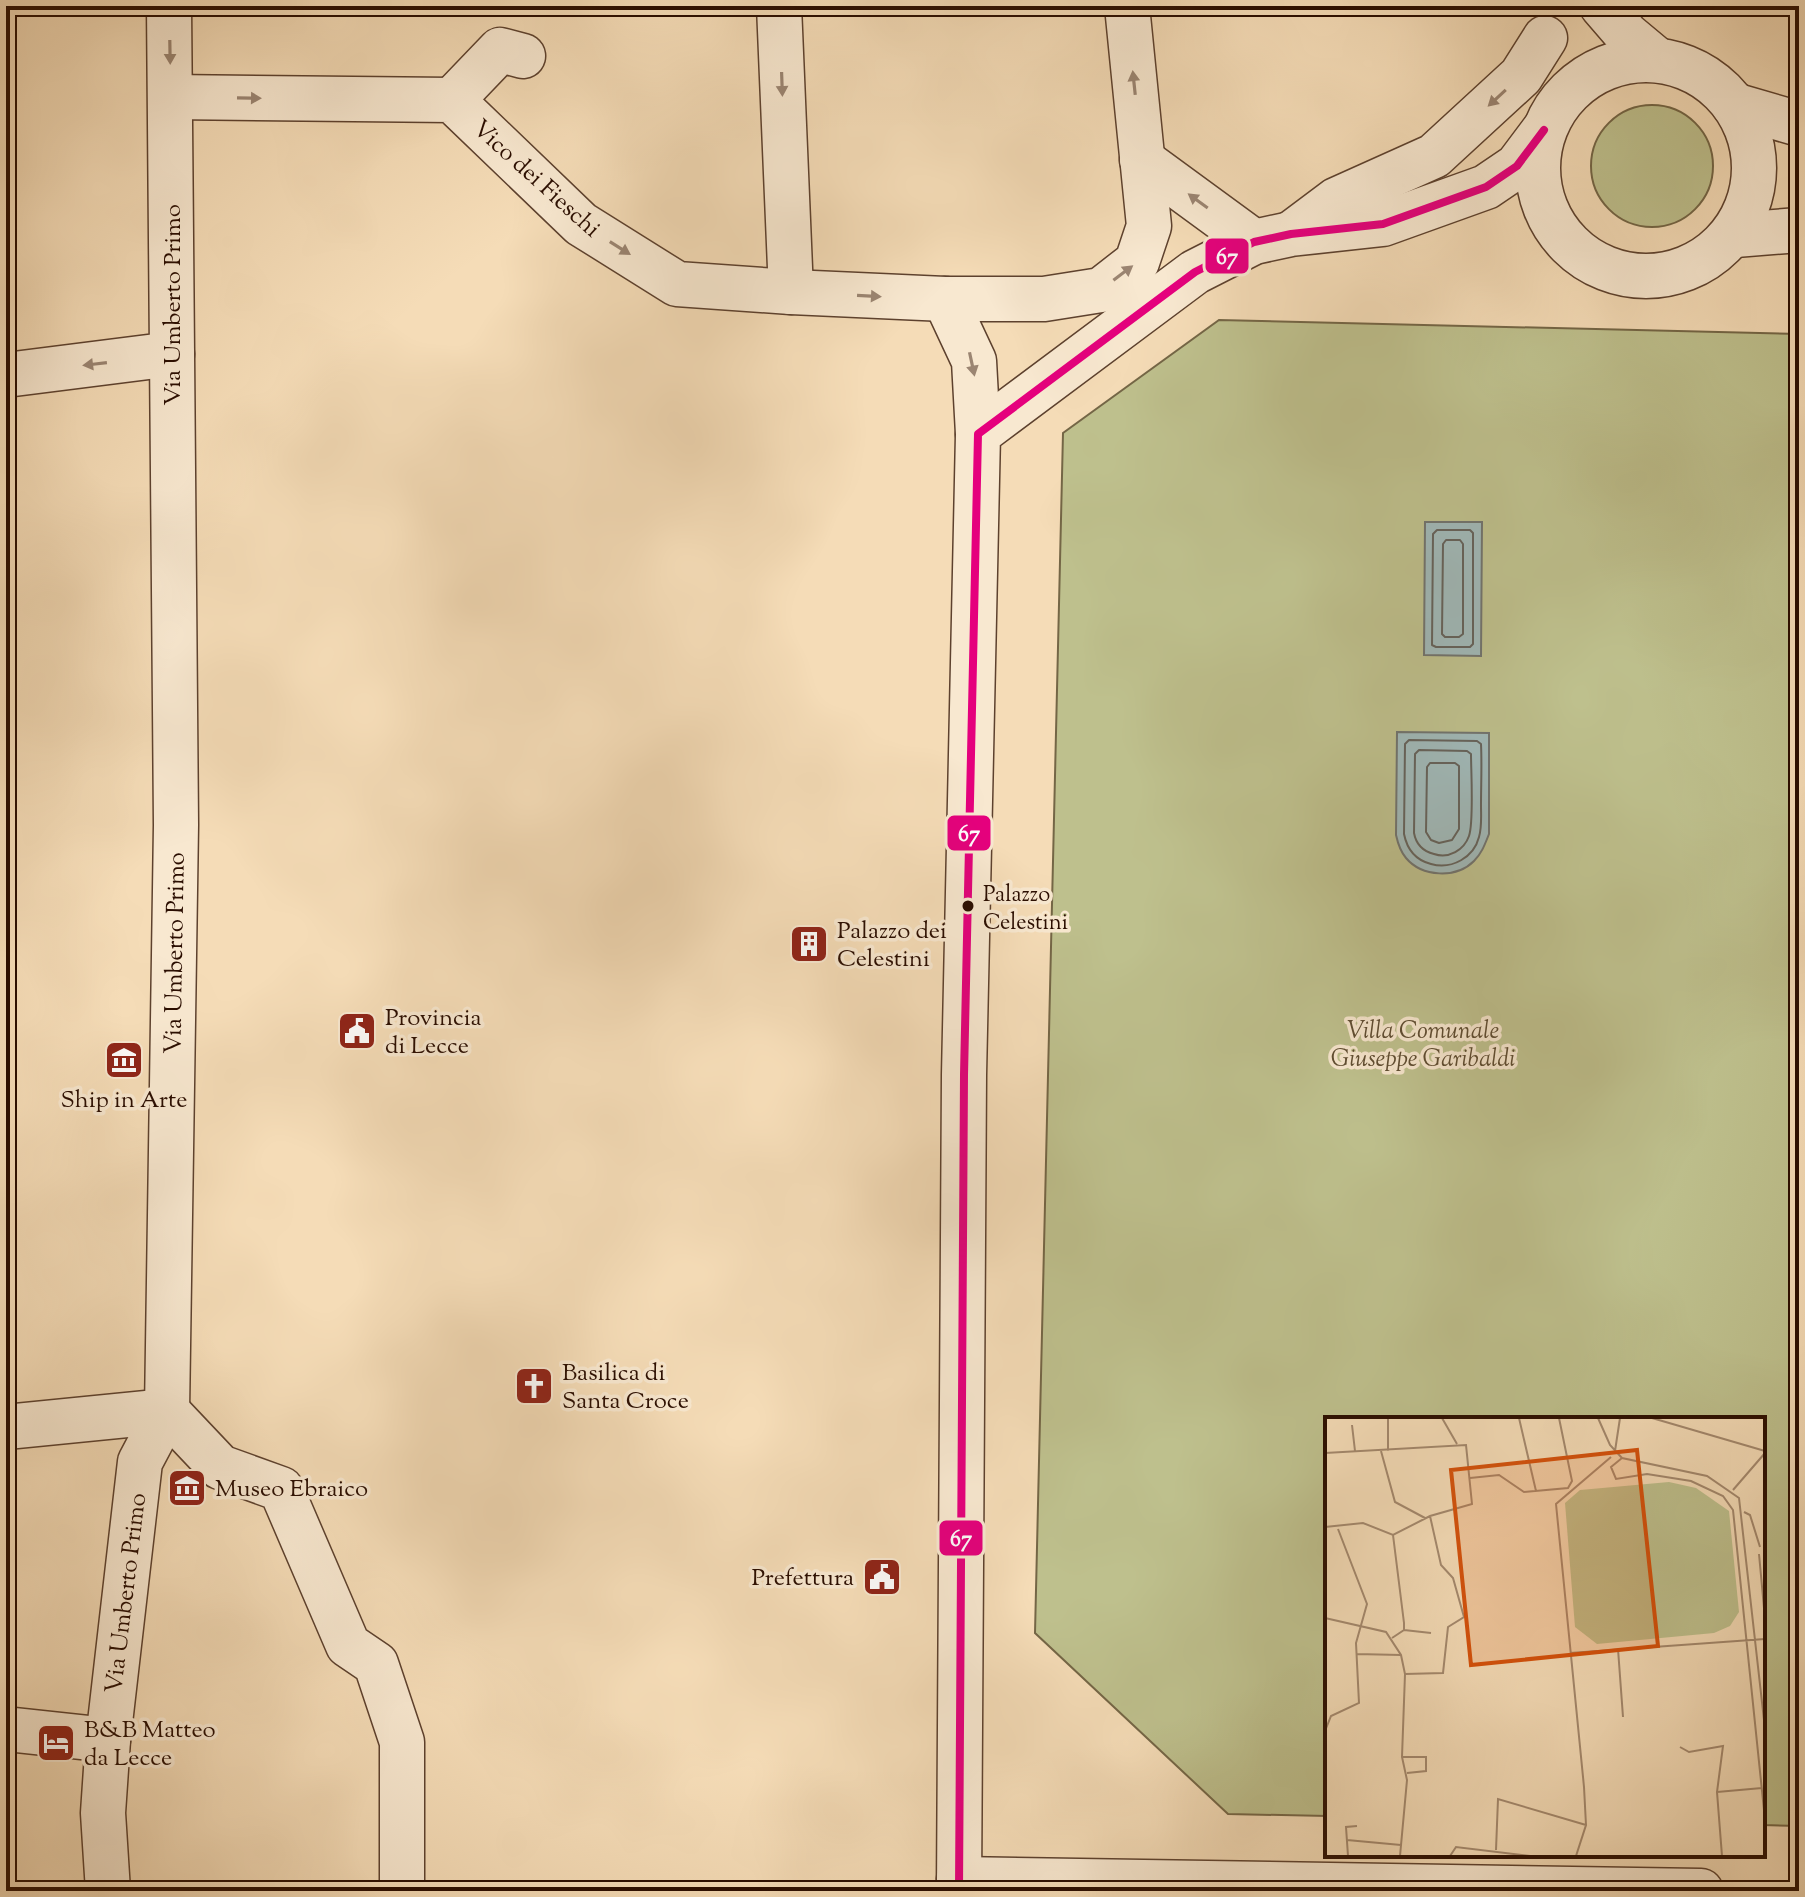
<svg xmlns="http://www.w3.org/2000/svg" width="1805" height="1897" font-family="'Sorts Mill Goudy',serif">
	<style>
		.green { fill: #bec08d; stroke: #746646; stroke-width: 2 }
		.water { fill: #a0b9b9; stroke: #71746f; stroke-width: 2 }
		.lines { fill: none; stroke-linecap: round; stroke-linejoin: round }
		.shore { stroke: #65635c; stroke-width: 2 }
		.pedestrian-casing { stroke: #5d412e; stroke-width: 47 }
		.minor-casing { stroke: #5d412e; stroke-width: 47 }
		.tertiary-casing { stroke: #5d412e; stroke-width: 47 }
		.pedestrian { stroke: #f8e8d0; stroke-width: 44 }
		.minor { stroke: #f8e8d0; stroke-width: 44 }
		.tertiary { stroke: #f8e8d0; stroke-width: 44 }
		.bus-1-casing { stroke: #f8e8d0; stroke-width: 14 }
		.bus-1 { stroke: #e5007d; stroke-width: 8 }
		.oneway { fill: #9b8572 }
		.bus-dot { fill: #2a0d00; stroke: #f8e8d0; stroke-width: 3 }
		.labels { text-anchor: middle; stroke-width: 7; stroke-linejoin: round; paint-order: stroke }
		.bus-label { font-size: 22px; fill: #2a0d00; stroke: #f8e8d0; text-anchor: start }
		.street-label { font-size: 24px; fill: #2a0d00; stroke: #f8e8d0 }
		.poi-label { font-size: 24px; fill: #2a0d00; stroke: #f8e8d0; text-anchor: start }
		.park-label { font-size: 24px; font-style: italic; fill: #5e4c31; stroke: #f8e8d0 }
		.inset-road { fill: none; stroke: #a4896e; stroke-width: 2 }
		.view { fill: #d5510b; fill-opacity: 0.15; stroke: #d5510b; stroke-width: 4 }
		.inset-edge { fill: none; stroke: #2a0d00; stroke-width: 4 }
		.line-badge { stroke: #f8e8d0; stroke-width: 3 }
		.badge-label { font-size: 22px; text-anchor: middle; font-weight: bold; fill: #fff }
	</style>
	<rect width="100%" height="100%" fill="#f5dcb7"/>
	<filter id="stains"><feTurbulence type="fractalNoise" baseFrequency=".0025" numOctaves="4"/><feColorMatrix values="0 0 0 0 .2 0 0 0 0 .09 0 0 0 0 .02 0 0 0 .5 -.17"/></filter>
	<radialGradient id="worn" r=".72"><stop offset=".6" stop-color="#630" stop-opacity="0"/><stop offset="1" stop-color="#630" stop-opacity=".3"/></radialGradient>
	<!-- green -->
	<g class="green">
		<circle cx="1652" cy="166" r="61"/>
		<polygon points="1219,320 1799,334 1799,1826 1763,1825 1763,1419 1327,1419 1327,1816 1228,1814 1035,1633 1063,433"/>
	</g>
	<!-- water -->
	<g class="water">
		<polygon points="1425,522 1482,522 1481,656 1424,655"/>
		<path d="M1397,732L1489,733V834C1485,844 1482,853 1474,861C1456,879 1422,877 1406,858C1400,851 1398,844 1396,835Z"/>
	</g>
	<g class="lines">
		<!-- shore -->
		<g class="shore">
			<polygon points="1437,530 1470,530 1473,533 1473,644 1470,647 1436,647 1432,645 1433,534"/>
			<polygon points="1446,540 1460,540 1463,544 1463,634 1459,637 1445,637 1442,634 1443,544"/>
			<path d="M1409,740L1477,741L1481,744C1482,764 1481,785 1481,806C1481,816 1482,827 1479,837C1474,857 1452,870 1431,864C1415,860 1407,849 1404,834L1405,744Z"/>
			<path d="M1419,750L1467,751L1471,754C1471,771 1474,822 1469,836C1464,850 1449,859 1434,854C1422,851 1416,844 1414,833L1415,754Z"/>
			<polygon points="1430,763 1455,763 1459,766 1459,829 1452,840 1439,843 1431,840 1426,832 1427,767"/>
		</g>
		<defs>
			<g id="pedestrian">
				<polyline points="167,1411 220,1467 281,1489 348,1645 376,1664 402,1742 402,1891"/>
				<polyline points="6,1427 167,1411"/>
				<polyline points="6,1729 108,1740"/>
				<polyline points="108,1891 103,1813 108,1740 140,1462 167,1411 176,825 172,354"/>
			</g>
			<g id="minor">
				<polyline points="779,6 791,292"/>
				<polyline points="171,97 452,100 581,224 677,284 791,292 945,299 1044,299 1101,290 1137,262 1149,226 1127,6"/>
				<polyline points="452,100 500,50 523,56"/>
				<polyline points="1142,160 1254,242"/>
				<polyline points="945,299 974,361 978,434"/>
				<polyline points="6,375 172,354 169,6"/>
				<polyline points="959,1879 1701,1891"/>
			</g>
			<g id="tertiary">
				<polyline points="1602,6 1627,35 1657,60"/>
				<circle cx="1646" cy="168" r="108"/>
				<polyline points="1734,105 1799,124"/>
				<polyline points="1292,233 1336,200 1434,156 1521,76 1545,38"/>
				<polyline points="1735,235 1799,230"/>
				<polyline points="959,1891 964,1075 978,434 1195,272 1254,242 1291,234 1383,224 1486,187 1517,166 1544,130"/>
			</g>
		</defs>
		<!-- pedestrian casing -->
		<use href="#pedestrian" class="pedestrian-casing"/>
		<!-- minor casing -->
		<use href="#minor" class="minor-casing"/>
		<!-- tertiary casing -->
		<use href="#tertiary" class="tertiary-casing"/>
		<!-- pedestrian -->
		<use href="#pedestrian" class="pedestrian"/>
		<!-- minor -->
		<use href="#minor" class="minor"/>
		<!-- tertiary -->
		<use href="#tertiary" class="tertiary"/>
		<defs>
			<polyline id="bus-1" points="959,1891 964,1075 978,434 1195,272 1254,242 1291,234 1383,224 1486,187 1517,166 1544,130"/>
		</defs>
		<!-- bus-1 casing -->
		<use href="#bus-1" class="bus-1-casing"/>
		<!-- bus-1 -->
		<use href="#bus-1" class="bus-1"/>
	</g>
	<!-- one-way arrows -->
	<defs><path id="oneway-solid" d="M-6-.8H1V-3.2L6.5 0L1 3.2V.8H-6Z" transform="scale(2)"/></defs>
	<g class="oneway">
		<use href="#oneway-solid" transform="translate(170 52) rotate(89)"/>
		<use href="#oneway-solid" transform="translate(1134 83) rotate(-96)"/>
		<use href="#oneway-solid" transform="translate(782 84) rotate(88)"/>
		<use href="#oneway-solid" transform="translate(249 98) rotate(1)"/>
		<use href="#oneway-solid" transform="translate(1497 98) rotate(137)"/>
		<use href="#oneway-solid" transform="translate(1198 201) rotate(-144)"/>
		<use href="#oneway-solid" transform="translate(620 248) rotate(32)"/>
		<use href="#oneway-solid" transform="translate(1123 273) rotate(-37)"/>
		<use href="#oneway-solid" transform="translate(869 296) rotate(3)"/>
		<use href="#oneway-solid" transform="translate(95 364) rotate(173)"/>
		<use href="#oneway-solid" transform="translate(972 364) rotate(78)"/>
	</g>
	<!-- icons -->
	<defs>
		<symbol id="building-square" viewBox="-11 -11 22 22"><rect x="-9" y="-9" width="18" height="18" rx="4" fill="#8f2418" stroke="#f8e8d0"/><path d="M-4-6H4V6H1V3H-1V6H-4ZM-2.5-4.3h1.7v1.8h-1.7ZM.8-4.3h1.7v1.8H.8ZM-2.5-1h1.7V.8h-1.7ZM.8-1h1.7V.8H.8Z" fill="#fff"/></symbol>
		<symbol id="civic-square" viewBox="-11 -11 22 22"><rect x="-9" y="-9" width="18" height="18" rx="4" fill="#8f2418" stroke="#f8e8d0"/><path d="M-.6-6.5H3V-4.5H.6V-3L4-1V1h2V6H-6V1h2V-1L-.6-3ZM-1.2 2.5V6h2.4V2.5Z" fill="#fff"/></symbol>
		<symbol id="museum-square" viewBox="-11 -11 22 22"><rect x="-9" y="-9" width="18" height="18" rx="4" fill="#8f2418" stroke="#f8e8d0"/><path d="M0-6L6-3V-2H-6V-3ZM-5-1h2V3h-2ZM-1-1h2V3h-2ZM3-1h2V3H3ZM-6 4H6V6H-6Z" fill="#fff"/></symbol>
		<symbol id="church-square" viewBox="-11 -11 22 22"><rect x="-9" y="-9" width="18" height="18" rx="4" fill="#8f2418" stroke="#f8e8d0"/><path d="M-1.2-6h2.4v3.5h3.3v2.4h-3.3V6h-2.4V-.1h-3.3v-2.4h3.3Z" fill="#fff"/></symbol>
		<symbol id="hotel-square" viewBox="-11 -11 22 22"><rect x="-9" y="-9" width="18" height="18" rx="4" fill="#8f2418" stroke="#f8e8d0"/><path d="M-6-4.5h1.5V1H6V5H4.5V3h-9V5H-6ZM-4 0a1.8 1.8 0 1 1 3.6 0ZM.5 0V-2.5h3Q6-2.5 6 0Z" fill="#fff"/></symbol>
	</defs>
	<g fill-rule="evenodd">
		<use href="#building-square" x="787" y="922" width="44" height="44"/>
		<use href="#civic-square" x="335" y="1009" width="44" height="44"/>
		<use href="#museum-square" x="102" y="1038" width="44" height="44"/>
		<use href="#church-square" x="512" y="1364" width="44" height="44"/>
		<use href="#museum-square" x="165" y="1466" width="44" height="44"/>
		<use href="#civic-square" x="860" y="1555" width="44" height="44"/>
		<use href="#hotel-square" x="34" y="1721" width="44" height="44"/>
	</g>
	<!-- markers -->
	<circle class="bus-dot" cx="968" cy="906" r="7"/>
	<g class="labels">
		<!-- bus labels -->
		<g class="bus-label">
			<text x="983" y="901">Palazzo<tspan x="983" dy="28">Celestini</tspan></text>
		</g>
		<!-- street labels -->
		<g class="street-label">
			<text transform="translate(537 178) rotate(42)" y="8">Vico dei Fieschi</text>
			<text transform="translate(172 305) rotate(-90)" y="8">Via Umberto Primo</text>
			<text transform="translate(174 953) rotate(-89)" y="8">Via Umberto Primo</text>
			<text transform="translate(125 1593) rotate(-83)" y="8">Via Umberto Primo</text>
		</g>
		<!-- poi labels -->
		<g class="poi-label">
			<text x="837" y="938">Palazzo dei<tspan x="837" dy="28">Celestini</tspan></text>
			<text x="385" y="1025">Provincia<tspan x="385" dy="28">di Lecce</tspan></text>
			<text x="124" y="1107" text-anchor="middle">Ship in Arte</text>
			<text x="562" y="1380">Basilica di<tspan x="562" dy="28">Santa Croce</tspan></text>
			<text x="215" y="1496">Museo Ebraico</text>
			<text x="854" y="1585" text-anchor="end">Prefettura</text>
			<text x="84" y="1737">B&amp;B Matteo<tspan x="84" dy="28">da Lecce</tspan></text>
		</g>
		<!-- park labels -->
		<g class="park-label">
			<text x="1423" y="1038">Villa Comunale<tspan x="1423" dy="28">Giuseppe Garibaldi</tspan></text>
		</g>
	</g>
	<!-- overview -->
	<g transform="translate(1325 1417)">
		<rect width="440" height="440" fill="#f5dcb7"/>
		<path d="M344,65L371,71L404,94L414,195L405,209L389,216L272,227L250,210L240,86L255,73Z" fill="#bec08d"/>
		<path class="inset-road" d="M63,1V34M117,1L132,27M194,1L211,74M273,1L285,28L297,41L382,59L414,81L440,312M327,1L440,34M27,8L30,34M56,34L70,85L100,101M290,34L295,1M0,36L141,28L147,87L105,99L68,118L38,106L0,110M297,41L286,50L291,62L322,57L366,64L398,79L408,93L440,403M145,61L174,58L199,75L243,71L247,64L234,1M408,73L440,36M419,95L425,98L435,130M434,137L440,202M0,201L61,215L76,238L80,257L77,340L82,363L75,439M79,213L106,216M67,221L79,213V206L68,118M293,232L298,300M245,236L440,222M31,237L76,238M80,257L118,256L123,210L139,200L128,161L116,148L105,99M0,314L6,299L34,286L31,226L42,187L13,112M355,330L364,335L398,329L392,375L397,439M77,340H101V354L82,356M392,375L437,371M22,423L76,428M171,433L173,382L261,408M23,439L21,410L32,409M125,439L131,430L205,439M251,439L261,408L259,370L231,87L286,40"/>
		<path class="view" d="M312,33L333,229L146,248L126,53Z"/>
		<rect width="440" height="440" class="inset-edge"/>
	</g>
	<g class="line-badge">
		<rect x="1204" y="237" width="46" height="38" rx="8" fill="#e5007d"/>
		<rect x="946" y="814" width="46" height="38" rx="8" fill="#e5007d"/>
		<rect x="938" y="1519" width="46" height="38" rx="8" fill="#e5007d"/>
	</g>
	<g class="badge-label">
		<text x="1227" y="264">67</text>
		<text x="969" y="841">67</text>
		<text x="961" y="1546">67</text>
	</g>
	<!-- margin -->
	<rect width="1805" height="1897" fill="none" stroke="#f5dcb7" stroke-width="32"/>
	<rect x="8" y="8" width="1789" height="1881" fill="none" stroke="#2a0d00" stroke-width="4"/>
	<rect x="16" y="16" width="1773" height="1865" fill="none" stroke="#2a0d00" stroke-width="2"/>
	<rect width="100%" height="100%" filter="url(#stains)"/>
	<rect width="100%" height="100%" fill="url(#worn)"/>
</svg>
